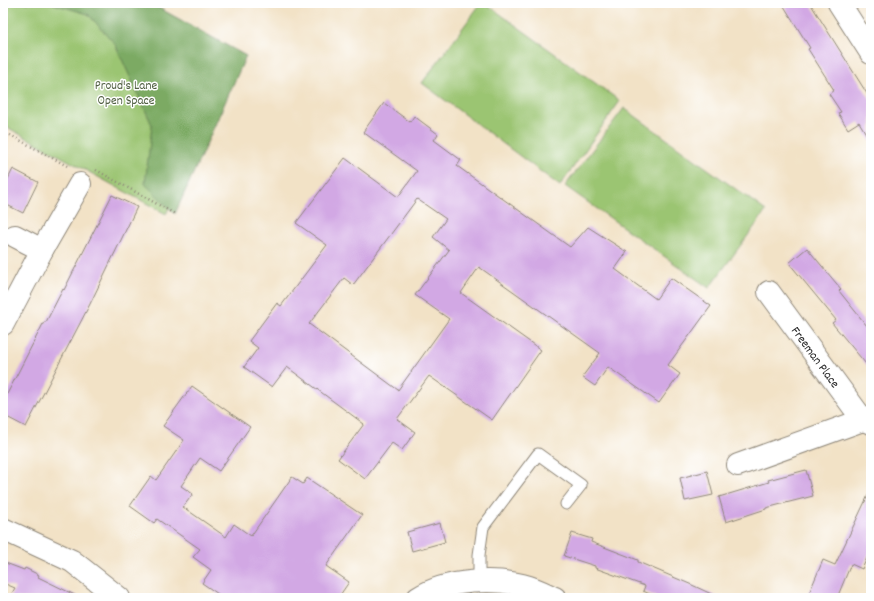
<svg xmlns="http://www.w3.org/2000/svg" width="874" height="601" font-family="Dekko,sans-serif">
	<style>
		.green { fill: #9bc572; stroke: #63784e }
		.forest { fill: #7caa64; stroke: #546a48 }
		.building { fill: #d2a8e4; fill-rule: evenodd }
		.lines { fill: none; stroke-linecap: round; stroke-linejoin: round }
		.lane-casing { stroke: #8e8678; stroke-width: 13 }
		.street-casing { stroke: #8e8678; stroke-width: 24 }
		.path { stroke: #8e8678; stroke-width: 2.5; stroke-dasharray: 1 3; stroke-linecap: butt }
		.lane { stroke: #fff; stroke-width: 11 }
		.street { stroke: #fff; stroke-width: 22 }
		.labels { text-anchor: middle; stroke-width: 3; stroke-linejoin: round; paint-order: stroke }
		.park-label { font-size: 13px; fill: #526144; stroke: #fff }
		.street-label { font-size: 13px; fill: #2b2b2b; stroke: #fff }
	</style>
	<rect width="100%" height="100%" fill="#fff"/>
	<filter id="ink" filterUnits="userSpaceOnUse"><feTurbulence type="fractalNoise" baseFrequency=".025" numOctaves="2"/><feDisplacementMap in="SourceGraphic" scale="8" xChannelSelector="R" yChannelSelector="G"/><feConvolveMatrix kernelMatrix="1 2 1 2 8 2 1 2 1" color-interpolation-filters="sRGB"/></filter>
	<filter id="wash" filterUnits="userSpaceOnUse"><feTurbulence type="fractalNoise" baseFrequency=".012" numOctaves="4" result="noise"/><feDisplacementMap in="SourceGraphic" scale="16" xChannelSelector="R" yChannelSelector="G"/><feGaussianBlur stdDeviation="0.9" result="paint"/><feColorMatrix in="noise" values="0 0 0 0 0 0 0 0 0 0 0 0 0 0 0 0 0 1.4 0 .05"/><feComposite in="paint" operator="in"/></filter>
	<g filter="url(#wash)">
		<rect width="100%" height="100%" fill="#f2e2c6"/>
		<!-- green -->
		<g class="green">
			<polygon points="3,3 150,3 246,56 166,214 3,125"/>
			<polygon points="481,3 485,3 620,101 560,186 422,83"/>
			<polygon points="624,108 766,211 709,288 565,186"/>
		</g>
		<!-- forest -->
		<polygon class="forest" points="50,3 150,3 246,56 175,214 145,184 152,125 115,44 88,14"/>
		<g id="blocks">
			<!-- building -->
			<g class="building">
				<polygon points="782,3 810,3 871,100 871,142 859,122 848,129 838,113 841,112 829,94 834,90 808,49 810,48"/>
				<path d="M384,103L410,122L414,116L438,134L434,140L461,160L457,166L570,247L588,227L627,252L615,269L656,299L671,278L711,306L668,365L680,374L659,403L608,367L595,386L582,377L600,353L479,267L461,293L541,350L492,420L429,376L397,419L415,432L402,450L392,443L365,479L338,459L364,424L287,367L272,387L244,367L258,348L249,341L277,303L281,306L327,245L296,223L345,158L398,197L417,171L363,132ZM417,199L446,219L433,237L449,250L415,295L449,319L398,390L309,324L344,278L353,285Z"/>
				<polygon points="13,169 38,182 23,213 3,203 3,189"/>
				<polygon points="112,195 137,207 90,304 26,427 3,415 3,402 44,322 46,322 63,289 64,290"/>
				<polygon points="807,248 841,289 839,291 871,331 871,370 832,323 836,320 789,263"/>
				<polygon points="192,386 250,427 219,471 200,458 181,486 193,494 183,507 226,537 234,524 251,536 292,477 303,484 307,478 362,515 326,566 349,582 338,598 224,598 202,583 211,570 193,557 200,549 157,519 154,523 130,506 151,476 156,480 184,440 163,426"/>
				<polygon points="806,470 813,496 766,508 766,509 726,522 719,497 769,482 768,480"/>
				<polygon points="707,471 713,495 685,501 680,478"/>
				<polygon points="871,489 871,549 862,569 851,564 837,598 807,598 823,560 835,565"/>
				<polygon points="440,523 445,542 412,551 407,532"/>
				<polygon points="572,533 592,539 591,542 638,560 638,562 692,585 720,598 659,598 643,591 645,586 595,568 595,566 564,556"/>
				<polygon points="3,562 24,570 25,568 39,575 38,577 81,598 9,598 15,588 3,583"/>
			</g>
		</g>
	</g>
	<g filter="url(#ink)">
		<use href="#blocks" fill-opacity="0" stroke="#8e8678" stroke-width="1"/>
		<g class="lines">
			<defs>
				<polyline id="lane" points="479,582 479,555 483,527 538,454 581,485 566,504"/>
				<g id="street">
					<polyline points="839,3 871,53"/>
					<polyline points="15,236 42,250"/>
					<path id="s1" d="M769,292L863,420"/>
					<polyline points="3,324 42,250 80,184"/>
					<polyline points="738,465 863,420 871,423"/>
					<polyline points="3,529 72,561 119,598"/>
					<path d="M418,598C446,579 498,577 529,587C538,590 546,594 555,598"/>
				</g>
			</defs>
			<!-- lane casing -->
			<use href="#lane" class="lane-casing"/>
			<!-- street casing -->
			<use href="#street" class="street-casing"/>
			<!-- path -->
			<g class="path">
				<polyline points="3,131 69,167"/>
				<polyline points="96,170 175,214"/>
			</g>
			<!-- lane -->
			<use href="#lane" class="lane"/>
			<!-- street -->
			<use href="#street" class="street"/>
		</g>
	</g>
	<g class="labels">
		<!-- park labels -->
		<g class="park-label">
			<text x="126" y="89">Proud's Lane<tspan x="126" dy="15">Open Space</tspan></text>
		</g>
		<!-- street labels -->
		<g class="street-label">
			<text dy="5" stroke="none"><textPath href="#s1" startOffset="80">Freeman Place</textPath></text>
		</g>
	</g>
	<!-- margin -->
	<rect width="874" height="601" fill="none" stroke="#fff" stroke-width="16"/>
</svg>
